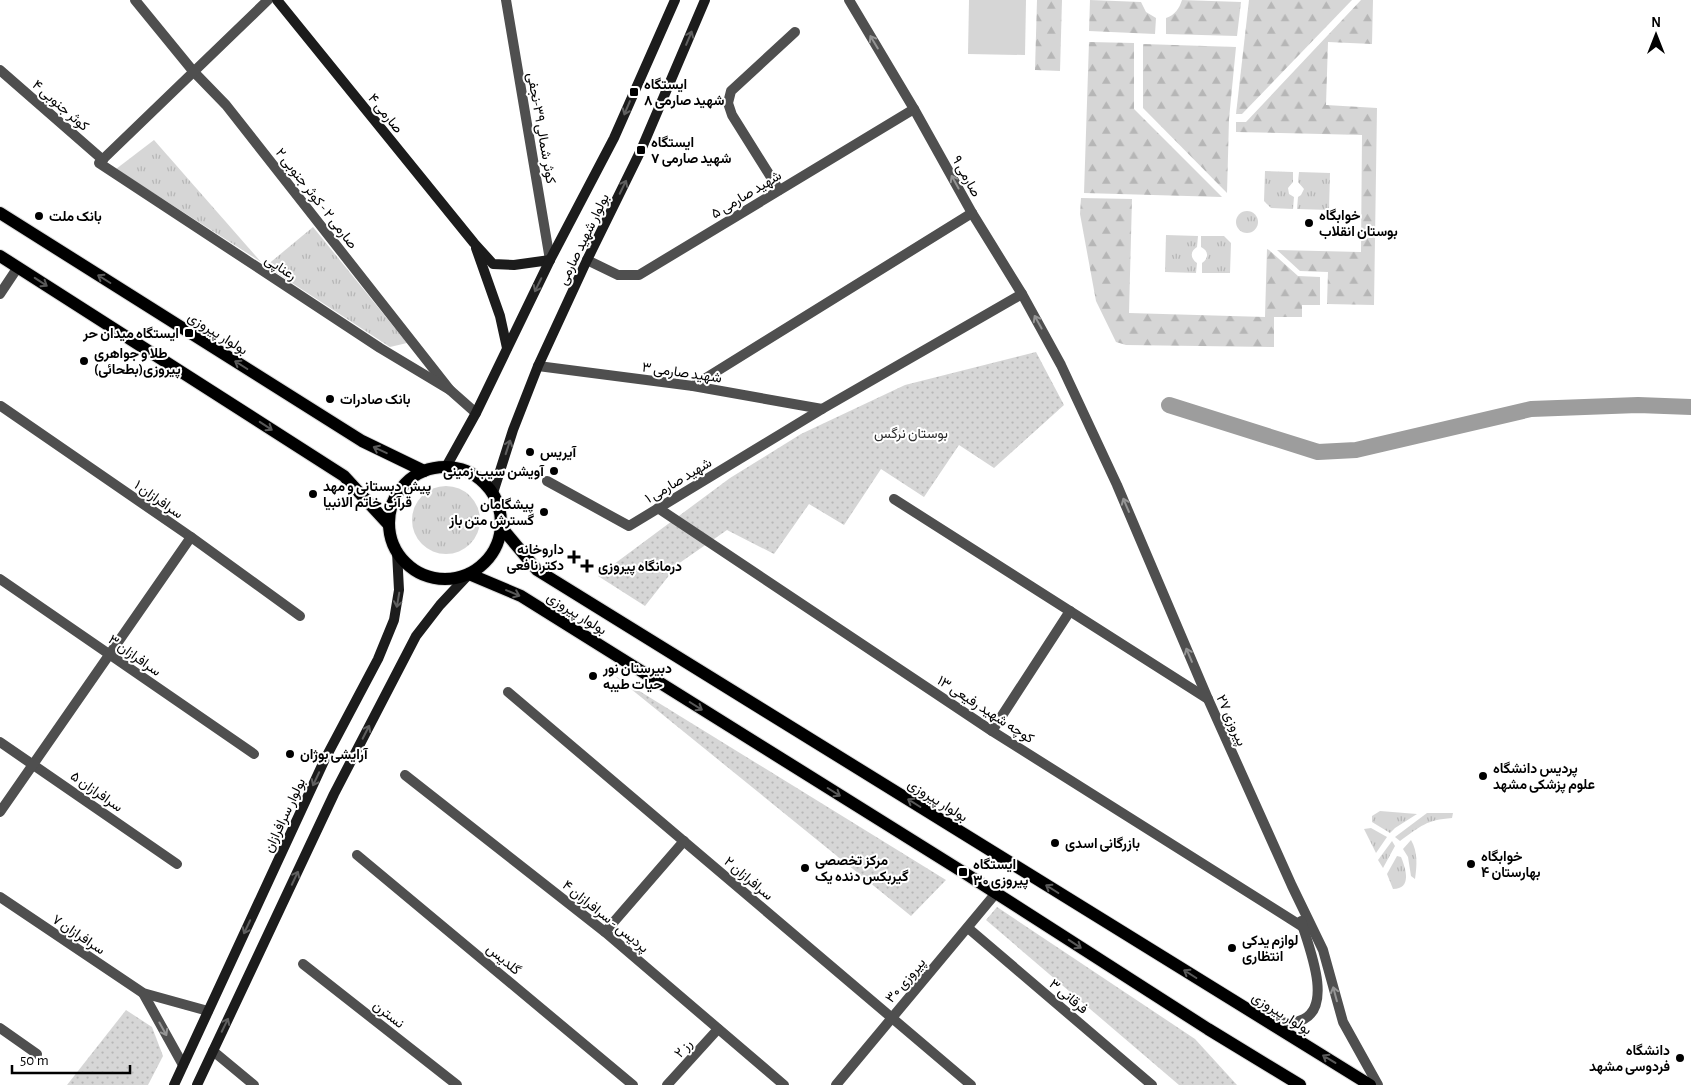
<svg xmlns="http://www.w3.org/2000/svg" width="1691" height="1085" font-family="'Alegreya Sans',Vazirmatn,sans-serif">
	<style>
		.grass { fill: url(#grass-tufts) }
		.forest { fill: url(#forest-firs) }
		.park { fill: url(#park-dots) }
		.garden { fill: #d6d6d6 }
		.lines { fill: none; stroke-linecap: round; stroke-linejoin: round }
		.canal { stroke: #9d9d9d; stroke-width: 16 }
		.primary-casing { stroke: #dbdbdb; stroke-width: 14 }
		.street { stroke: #4f4f4f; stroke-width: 10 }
		.secondary { stroke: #1c1c1c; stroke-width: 10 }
		.primary { stroke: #000; stroke-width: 12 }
		.oneway { stroke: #606060 }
		.oneway2 { stroke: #959595 }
		.oneway3 { stroke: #595959 }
		.poi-dot { fill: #000; stroke: #fff; stroke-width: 2 }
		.labels { text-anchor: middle; stroke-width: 4; stroke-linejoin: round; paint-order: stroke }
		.poi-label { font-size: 14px; font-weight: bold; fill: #000; stroke: #fff; text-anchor: start }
		.street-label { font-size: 14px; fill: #000; stroke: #fff }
		.park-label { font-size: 14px; fill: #2d2d2d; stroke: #fff }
	</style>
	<defs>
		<pattern id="grass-tufts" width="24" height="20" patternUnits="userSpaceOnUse" patternTransform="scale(1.25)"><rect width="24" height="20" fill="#d6d6d6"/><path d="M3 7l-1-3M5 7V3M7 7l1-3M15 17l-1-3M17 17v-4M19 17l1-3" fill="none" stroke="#b6b6b6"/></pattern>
		<pattern id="forest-firs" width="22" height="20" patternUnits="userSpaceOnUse" patternTransform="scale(1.25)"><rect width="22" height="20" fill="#d6d6d6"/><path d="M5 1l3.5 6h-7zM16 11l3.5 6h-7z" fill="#b6b6b6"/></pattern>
		<pattern id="park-dots" width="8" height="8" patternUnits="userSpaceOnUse" patternTransform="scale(1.25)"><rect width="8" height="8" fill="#d6d6d6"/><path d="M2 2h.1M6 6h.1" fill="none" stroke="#b6b6b6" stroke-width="1.8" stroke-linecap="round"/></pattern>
	</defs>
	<rect width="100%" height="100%" fill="#fff"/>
	<!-- grass -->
	<g class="grass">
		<polygon points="154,140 261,262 116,169"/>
		<polygon points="1265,171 1293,172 1293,182 1288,188 1289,194 1294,197 1293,209 1271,208 1264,201"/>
		<polygon points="1299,172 1330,173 1329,210 1297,209 1298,197 1301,195 1304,189 1298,182"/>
		<circle cx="1247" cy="222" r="11"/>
		<polygon points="313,227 407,343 390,347 266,266"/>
		<path d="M1166,235L1198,236L1197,247C1190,251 1190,258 1197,263L1196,273L1165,272Z"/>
		<path d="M1201,236H1224L1231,243L1230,273H1202V263C1209,258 1209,251 1201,247Z"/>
		<circle cx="446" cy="520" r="34"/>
		<polygon points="1380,811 1417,814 1395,828 1390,833 1372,822 1372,816"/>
		<path d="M1427,813H1453L1452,818C1426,820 1421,826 1400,841L1395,837Z"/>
		<polygon points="1371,828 1387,837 1376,853 1364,829"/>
		<path d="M1411,840C1418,852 1417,866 1415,879L1411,876L1408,857L1403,849Z"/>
		<polygon points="1392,841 1395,846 1383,868 1378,860"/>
		<path d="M1397,856L1401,857C1406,869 1412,889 1393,889L1387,874Z"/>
	</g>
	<!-- forest -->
	<g class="forest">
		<polygon points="1037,0 1062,0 1060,71 1035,70"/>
		<polygon points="1090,0 1141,2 1146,12 1156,18 1155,34 1089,31"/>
		<path d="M1182,0L1241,2L1237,36L1166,34V18C1175,15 1179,9 1182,0Z"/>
		<polygon points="1249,0 1352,0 1242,114 1236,114"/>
		<polygon points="1361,0 1373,0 1372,44 1328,42 1326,105 1377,108 1374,305 1327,304 1328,272 1300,271 1277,250 1361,252 1362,135 1236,132 1236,122 1246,122"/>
		<polygon points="1089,42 1134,43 1134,109 1222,197 1084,193"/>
		<polygon points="1143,44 1236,47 1229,119 1227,193 1143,108"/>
		<polygon points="1081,198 1132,199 1129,313 1265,317 1267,249 1269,250 1298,276 1320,277 1320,305 1302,305 1302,317 1274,317 1274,347 1126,345 1116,342 1096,301 1080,214"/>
	</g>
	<!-- park -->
	<g class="park">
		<polygon points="1036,352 1064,405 994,468 959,445 924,497 881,469 844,525 809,504 774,554 727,530 678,564 645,606 598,576 730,478 801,434 905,385"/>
		<polygon points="615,676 946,880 911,916"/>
		<polygon points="997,907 1195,1039 1237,1085 1179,1085 986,920"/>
		<polygon points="126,1010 152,1027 163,1056 148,1085 67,1085"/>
	</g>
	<!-- garden -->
	<polygon class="garden" points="969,0 1026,0 1025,55 968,54"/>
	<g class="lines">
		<!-- canal -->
		<polyline class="canal" points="1169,405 1318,452 1356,450 1531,409 1638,405 1691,407"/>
		<defs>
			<g id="primary">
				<polyline points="0,213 362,441 424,471"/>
				<polyline points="0,256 344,476 389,525"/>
				<circle cx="445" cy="523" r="56"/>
				<polyline points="501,527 537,570 1370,1085"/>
				<polyline points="469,574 521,596 963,872 1208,1029 1300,1085"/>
			</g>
		</defs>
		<!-- primary casing -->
		<use href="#primary" class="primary-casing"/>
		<!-- street -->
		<g class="street">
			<polyline points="135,0 193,71 226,105 450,390 476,413"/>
			<polyline points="268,0 99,163 380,348 450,390"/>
			<polyline points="506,0 550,260"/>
			<polyline points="849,0 914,109 972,213 1022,294 1061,365 1117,485 1208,699 1292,886 1323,950 1343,1022 1378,1085"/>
			<polyline points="0,70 103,160"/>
			<polyline points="779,190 732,115 728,103 731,91 795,32"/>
			<polyline points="587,260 618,275 639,275 914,109"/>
			<polyline points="0,294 18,267"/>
			<polyline points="538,366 693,386 822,409"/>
			<polyline points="693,386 972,213"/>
			<polyline points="1,406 191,537 300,616"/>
			<polyline points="547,481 629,526 822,409 1022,294"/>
			<polyline points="894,499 1208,699"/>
			<polyline points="658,508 992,731 1303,927"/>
			<polyline points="0,579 254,754"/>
			<polyline points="508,692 971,1085"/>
			<polyline points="992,731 1070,611"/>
			<polyline points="0,742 177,864"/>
			<polyline points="405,775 605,932 784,1085"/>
			<polyline points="0,812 191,537"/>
			<polyline points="357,855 633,1085"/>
			<polyline points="0,897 143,993 208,1011"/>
			<polyline points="968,928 1152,1085"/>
			<polyline points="605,932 684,841"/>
			<polyline points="303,964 457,1085"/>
			<polyline points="143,993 183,1065"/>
			<path d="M1269,1022C1280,1022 1293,1025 1304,1019C1333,1004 1308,945 1301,921"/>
			<polyline points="0,1028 37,1054"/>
			<polyline points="213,1051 254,1085"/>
			<polyline points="667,1085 718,1029"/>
			<polyline points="836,1085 996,893"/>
		</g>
		<!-- secondary -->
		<g class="secondary">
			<polyline points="277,0 474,243 493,264 514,265 550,260"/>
			<polyline points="476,248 500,316 507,348"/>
			<polyline points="446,467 476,413 550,260 614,138 675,0"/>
			<polyline points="493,493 513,430 538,366 587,260 641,150 705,0"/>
			<polyline points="174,1085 325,759 378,659 394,620 399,590 397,552"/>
			<polyline points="197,1085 334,794 416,636 440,605 469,574"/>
		</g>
		<!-- primary -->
		<use href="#primary" class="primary"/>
	</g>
	<!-- one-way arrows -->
	<defs><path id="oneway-shaft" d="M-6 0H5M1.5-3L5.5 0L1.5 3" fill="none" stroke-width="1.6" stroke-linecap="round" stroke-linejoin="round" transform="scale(1.25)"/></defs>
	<g class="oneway">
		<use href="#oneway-shaft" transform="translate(689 38) rotate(-67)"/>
		<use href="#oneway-shaft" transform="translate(627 108) rotate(113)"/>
		<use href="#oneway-shaft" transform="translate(623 187) rotate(-64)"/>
		<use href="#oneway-shaft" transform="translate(538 285) rotate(116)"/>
		<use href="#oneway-shaft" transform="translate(508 447) rotate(-72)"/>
		<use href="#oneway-shaft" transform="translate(398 600) rotate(100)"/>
		<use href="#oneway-shaft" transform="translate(366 732) rotate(-63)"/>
		<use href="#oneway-shaft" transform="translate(316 779) rotate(115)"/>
		<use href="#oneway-shaft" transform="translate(295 878) rotate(-65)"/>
		<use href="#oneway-shaft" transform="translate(247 927) rotate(115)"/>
		<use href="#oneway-shaft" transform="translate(225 1025) rotate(-64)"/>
	</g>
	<g class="oneway2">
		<use href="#oneway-shaft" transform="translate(874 42) rotate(-121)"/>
		<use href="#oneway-shaft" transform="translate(955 182) rotate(-119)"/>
		<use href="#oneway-shaft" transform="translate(1038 322) rotate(-119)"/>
		<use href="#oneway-shaft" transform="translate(1126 505) rotate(-113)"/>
		<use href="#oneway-shaft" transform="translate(1189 655) rotate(-113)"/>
		<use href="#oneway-shaft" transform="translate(1335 994) rotate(-105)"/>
		<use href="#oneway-shaft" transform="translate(163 1029) rotate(61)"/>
	</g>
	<g class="oneway3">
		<use href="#oneway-shaft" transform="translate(104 279) rotate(-148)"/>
		<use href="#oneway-shaft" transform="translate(41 282) rotate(33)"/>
		<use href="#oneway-shaft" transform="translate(241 365) rotate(-148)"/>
		<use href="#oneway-shaft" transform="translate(266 426) rotate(33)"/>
		<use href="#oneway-shaft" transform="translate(380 450) rotate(-155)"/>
		<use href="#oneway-shaft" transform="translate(513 593) rotate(23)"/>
		<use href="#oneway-shaft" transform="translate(696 706) rotate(32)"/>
		<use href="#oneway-shaft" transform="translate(834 792) rotate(32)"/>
		<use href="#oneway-shaft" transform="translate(914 803) rotate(-148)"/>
		<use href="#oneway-shaft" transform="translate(1052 889) rotate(-148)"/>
		<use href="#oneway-shaft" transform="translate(1075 944) rotate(33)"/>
		<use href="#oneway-shaft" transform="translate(1190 974) rotate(-148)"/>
		<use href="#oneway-shaft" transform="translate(1329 1059) rotate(-149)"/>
	</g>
	<!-- markers -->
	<g class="poi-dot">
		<rect x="629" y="87" width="10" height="10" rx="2.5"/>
		<rect x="636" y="145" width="10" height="10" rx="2.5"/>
		<circle cx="39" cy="216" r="5"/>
		<circle cx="1309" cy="223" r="5"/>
		<rect x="184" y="328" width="10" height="10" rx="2.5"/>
		<circle cx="84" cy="361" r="5"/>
		<circle cx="330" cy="399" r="5"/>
		<circle cx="530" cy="452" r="5"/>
		<circle cx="554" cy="471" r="5"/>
		<circle cx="313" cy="494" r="5"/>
		<circle cx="544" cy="512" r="5"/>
		<path d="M571.5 549.5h5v5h5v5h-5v5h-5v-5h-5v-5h5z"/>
		<path d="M584.5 558.5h5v5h5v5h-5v5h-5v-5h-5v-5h5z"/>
		<circle cx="593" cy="676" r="5"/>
		<circle cx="290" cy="754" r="5"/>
		<circle cx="1483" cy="776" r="5"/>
		<circle cx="1055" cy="843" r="5"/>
		<circle cx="1471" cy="864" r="5"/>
		<circle cx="805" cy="868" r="5"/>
		<rect x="958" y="867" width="10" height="10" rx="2.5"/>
		<circle cx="1232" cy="948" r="5"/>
		<circle cx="1680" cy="1058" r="5"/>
	</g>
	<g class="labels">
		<!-- poi labels -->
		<g class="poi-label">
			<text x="644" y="89">ایستگاه<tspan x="644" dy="16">شهید صارمی ۸</tspan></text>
			<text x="651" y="147">ایستگاه<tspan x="651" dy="16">شهید صارمی ۷</tspan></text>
			<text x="1319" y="220">خوابگاه<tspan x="1319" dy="16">بوستان انقلاب</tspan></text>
			<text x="49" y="221">بانک ملت</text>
			<text x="179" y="338" text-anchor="end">ایستگاه میدان حر</text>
			<text x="94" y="358">طلا و جواهری<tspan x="94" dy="16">پیروزی(بطحائی)</tspan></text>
			<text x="340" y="404">بانک صادرات</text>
			<text x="540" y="457">آیریس</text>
			<text x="544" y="476" text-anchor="end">آویشن سیب زمینی</text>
			<text x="323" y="491">پیش دبستانی و مهد<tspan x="323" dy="16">قرآنی خاتم الانبیا</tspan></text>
			<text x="534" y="509" text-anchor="end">پیشگامان<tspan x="534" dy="16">گسترش متن باز</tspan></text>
			<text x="564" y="554" text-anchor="end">داروخانه<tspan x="564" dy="16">دکتر نافعی</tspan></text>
			<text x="598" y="571">درمانگاه پیروزی</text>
			<text x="603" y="673">دبیرستان نور<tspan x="603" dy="16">حیات طیبه</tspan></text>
			<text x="300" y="759">آرایشی بوژان</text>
			<text x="1493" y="773">پردیس دانشگاه<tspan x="1493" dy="16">علوم پزشکی مشهد</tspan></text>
			<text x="1065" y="848">بازرگانی اسدی</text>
			<text x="1481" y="861">خوابگاه<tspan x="1481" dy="16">بهارستان ۴</tspan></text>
			<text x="815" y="865">مرکز تخصصی<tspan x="815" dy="16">گیربکس دنده یک</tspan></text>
			<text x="973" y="869">ایستگاه<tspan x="973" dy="16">پیروزی ۳۰</tspan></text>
			<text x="1242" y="945">لوازم یدکی<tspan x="1242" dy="16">انتظاری</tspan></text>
			<text x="1670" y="1055" text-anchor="end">دانشگاه<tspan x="1670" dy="16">فردوسی مشهد</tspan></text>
		</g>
		<!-- street labels -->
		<g class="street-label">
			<text transform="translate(61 105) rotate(41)" y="5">کوثر جنوبی ۴</text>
			<text transform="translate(386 113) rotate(51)" y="5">صارمی ۴</text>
			<text transform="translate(542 128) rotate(80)" y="5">کوثر شمالی ۳۹-نجفی</text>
			<text transform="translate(967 176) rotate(61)" y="5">صارمی ۹</text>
			<text transform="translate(746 194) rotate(-31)" y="5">شهید صارمی ۵</text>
			<text transform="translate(317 198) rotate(52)" y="5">صارمی ۲ - کوثر جنوبی ۲</text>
			<text transform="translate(583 239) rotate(-64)" y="5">بولوار شهید صارمی</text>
			<text transform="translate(281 267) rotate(33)" y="5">رعناپی</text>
			<text transform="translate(218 333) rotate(32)" y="5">بولوار پیروزی</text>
			<text transform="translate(682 372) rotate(8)" y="5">شهید صارمی ۳</text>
			<text transform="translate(678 480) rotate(-31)" y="5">شهید صارمی ۱</text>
			<text transform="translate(159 499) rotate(35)" y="5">سرافرازان ۱</text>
			<text transform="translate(577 613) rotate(32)" y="5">بولوار پیروزی</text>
			<text transform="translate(135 655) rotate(35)" y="5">سرافرازان ۳</text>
			<text transform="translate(986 709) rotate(33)" y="5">کوچه شهید رفیعی ۱۳</text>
			<text transform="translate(1232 720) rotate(66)" y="5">پیروزی ۲۷</text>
			<text transform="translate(97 791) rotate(35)" y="5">سرافرازان ۵</text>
			<text transform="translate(938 800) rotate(32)" y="5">بولوار پیروزی</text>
			<text transform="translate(284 815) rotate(-65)" y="5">بولوار سرافرازان</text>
			<text transform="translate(749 878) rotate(40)" y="5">سرافرازان ۲</text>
			<text transform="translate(606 916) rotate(39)" y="5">پردیس - سرافرازان ۴</text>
			<text transform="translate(79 934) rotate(34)" y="5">سرافرازان ۷</text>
			<text transform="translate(504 959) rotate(40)" y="5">گلدیس</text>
			<text transform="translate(905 980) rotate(-50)" y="5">پیروزی ۳۰</text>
			<text transform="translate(1069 996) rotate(40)" y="5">فرقانی ۳</text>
			<text transform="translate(1282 1013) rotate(32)" y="5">بولوار پیروزی</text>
			<text transform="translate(389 1014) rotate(38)" y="5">نسترن</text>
			<text transform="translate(683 1048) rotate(-48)" y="5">رز ۲</text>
		</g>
		<!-- park labels -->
		<g class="park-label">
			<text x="911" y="438">بوستان نرگس</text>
		</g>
	</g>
	<!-- north arrow -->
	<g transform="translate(1656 35)" stroke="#ffffff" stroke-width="4" paint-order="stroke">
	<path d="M0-4L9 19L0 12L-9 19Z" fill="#000000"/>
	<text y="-8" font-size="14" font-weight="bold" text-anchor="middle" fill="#000000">N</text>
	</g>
	<!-- scale -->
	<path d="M12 1065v8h118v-8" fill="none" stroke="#000000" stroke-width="2.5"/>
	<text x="20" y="1065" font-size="15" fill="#000000" stroke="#ffffff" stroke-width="4" paint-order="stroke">50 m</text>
</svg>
